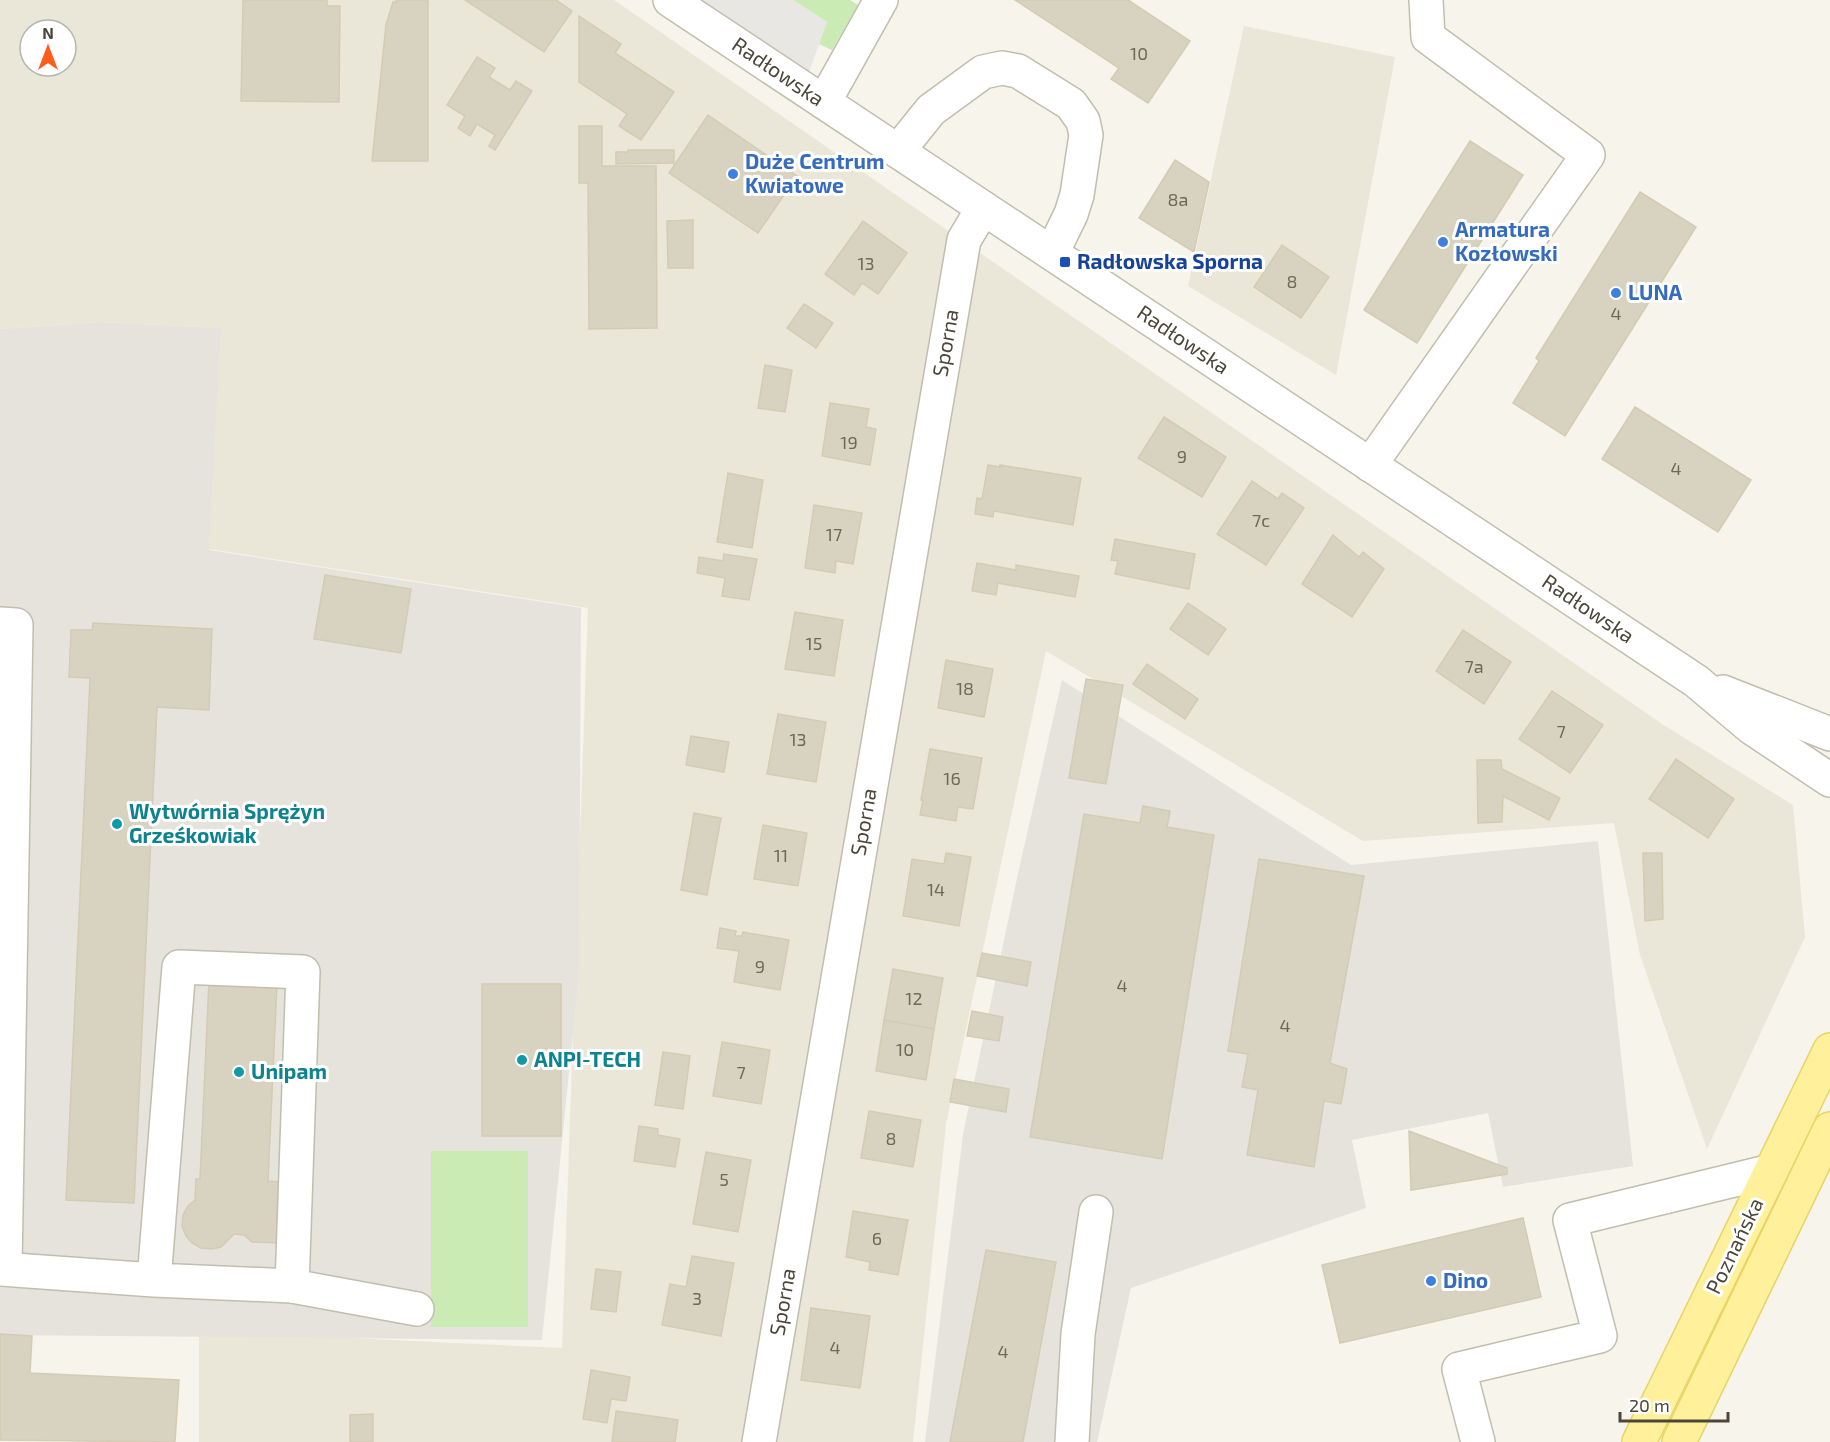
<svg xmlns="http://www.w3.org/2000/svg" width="1830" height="1442" font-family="'Exo 2',sans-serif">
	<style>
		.residential { fill: #eae7d9; fill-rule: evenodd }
		.industrial { fill: #e6e3dc }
		.green { fill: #caebb3 }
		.parking { fill: #e8e7e3 }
		.building { fill: #d8d2c0; stroke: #d4cbb3; stroke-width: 1.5 }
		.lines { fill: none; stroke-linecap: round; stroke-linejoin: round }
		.minor-casing { stroke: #c2bead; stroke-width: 36 }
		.major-casing { stroke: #e9d466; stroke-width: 36 }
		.minor { stroke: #fff; stroke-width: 33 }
		.major { stroke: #fff09c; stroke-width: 33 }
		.shop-dot { fill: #3f7fe0; stroke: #fff; stroke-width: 2 }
		.transit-dot { fill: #1a4fb4; stroke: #fff; stroke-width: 2 }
		.culture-dot { fill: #0f9aa8; stroke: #fff; stroke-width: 2 }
		.labels { text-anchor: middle; stroke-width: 6; stroke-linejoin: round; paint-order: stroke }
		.number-label { font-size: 18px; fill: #6e695a }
		.street-label { font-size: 21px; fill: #4b4638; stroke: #fff }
		.shop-label { font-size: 21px; font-weight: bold; fill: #366cbe; stroke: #fff; text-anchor: start }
		.transit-label { font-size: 21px; font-weight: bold; fill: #164399; stroke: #fff; text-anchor: start }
		.culture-label { font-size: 21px; font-weight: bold; fill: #0d838f; stroke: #fff; text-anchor: start }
	</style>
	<rect width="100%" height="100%" fill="#f6f4eb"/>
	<!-- residential -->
	<g class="residential">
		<path d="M0,0H614L1665,726L1793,805L1805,937L1707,1149L1640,955L1614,823L1363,841L1046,651L946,1124L913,1442H199V1331L562,1348L588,608L209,549L220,328L100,322L0,329ZM30,30H66V66H30Z"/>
		<polygon points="1244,26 1395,57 1336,375 1188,286"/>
	</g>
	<!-- industrial -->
	<g class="industrial">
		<polygon points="100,322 221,328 209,550 581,608 579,973 542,1340 0,1335 0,329"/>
		<polygon points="1062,680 1351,865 1598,841 1633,1166 1503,1187 1488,1113 1352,1140 1366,1208 1131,1288 1097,1442 925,1442 963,1134 1019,869"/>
	</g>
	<!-- green -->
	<g class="green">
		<polygon points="793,0 850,0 858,5 832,50 819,44 827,22"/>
		<rect x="431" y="1151" width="97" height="176"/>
	</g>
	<!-- parking -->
	<polygon class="parking" points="701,0 793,0 827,22 809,72"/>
	<!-- building -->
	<g class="building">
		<polygon points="243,0 327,0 327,6 340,6 339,102 241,101"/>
		<polygon points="396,0 428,0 428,161 372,161 386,25 393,2 396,2"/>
		<polygon points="465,0 556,0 572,11 544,52"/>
		<polygon points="1015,0 1128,0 1190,41 1148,103 1111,79 1119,68"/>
		<polygon points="579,16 621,44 615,53 674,92 641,140 619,126 627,114 579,82"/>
		<polygon points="477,57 495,68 489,77 510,90 516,81 532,91 495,150 489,146 495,135 477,124 470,136 458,128 465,116 447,105"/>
		<polygon points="708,115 797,176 758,233 669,173"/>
		<polygon points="579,126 602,126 602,166 656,166 657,328 589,329 588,183 579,183"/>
		<polygon points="1470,141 1523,175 1417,343 1364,310"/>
		<polygon points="628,150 674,150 674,163 616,164 616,152 628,152"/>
		<polygon points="1175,160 1209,182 1194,252 1139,218"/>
		<polygon points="1640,192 1696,227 1565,436 1513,403 1539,361 1536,358"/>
		<polygon points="693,220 693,268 668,268 667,221"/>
		<polygon points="863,221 907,253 878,294 862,283 854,295 825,274"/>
		<polygon points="1282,245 1329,277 1301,318 1254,287"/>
		<polygon points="804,304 833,323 816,348 787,328"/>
		<polygon points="765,365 792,370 785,412 758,408"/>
		<polygon points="830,403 869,409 866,427 876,429 870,465 822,456"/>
		<polygon points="1635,407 1751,480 1718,532 1602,459"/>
		<polygon points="1164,417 1226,457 1202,497 1138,458"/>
		<polygon points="988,465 1000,467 1000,465 1081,478 1073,525 994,511 993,517 975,514 977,498 982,499"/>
		<polygon points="728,473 763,480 752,548 717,542"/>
		<polygon points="1252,481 1278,499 1282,493 1304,508 1266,565 1217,534"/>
		<polygon points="814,505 862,513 853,564 836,561 835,573 805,568"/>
		<polygon points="1333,535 1359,557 1363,552 1384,569 1352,617 1302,584"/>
		<polygon points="1115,539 1195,554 1189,589 1115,574 1118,561 1111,560"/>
		<polygon points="724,554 757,559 749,600 722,596 725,578 697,573 699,557 723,561"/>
		<polygon points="977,563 1016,570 1016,565 1079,576 1075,597 998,583 996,595 972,591"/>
		<polygon points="325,575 411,589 401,653 314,639"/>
		<polygon points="1188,603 1226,629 1208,655 1170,629"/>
		<polygon points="795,612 843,620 834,676 785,669"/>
		<polygon points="93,623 212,629 209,710 157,707 134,1203 66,1200 90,678 69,677 71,630 92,630"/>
		<polygon points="1463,630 1511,662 1484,704 1436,671"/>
		<polygon points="946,660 993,669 984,717 938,708"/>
		<polygon points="1147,664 1198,699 1185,719 1133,684"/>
		<polygon points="1086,679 1123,685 1106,784 1069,778"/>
		<polygon points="1552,691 1603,725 1570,773 1519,739"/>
		<polygon points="778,714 826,722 816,782 767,774"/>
		<polygon points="691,736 729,742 724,772 686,765"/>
		<polygon points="930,749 982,758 973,809 958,807 956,821 920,815 923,800 921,800"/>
		<polygon points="1676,759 1734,799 1708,838 1649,799"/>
		<polygon points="1477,760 1501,760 1502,769 1560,798 1549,820 1503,796 1502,822 1478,823"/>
		<polygon points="1143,806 1170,811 1167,827 1214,835 1162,1159 1030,1137 1084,814 1140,823"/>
		<polygon points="694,813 721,818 707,895 681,890"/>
		<polygon points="763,825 807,833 798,886 754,879"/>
		<polygon points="946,853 971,857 959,926 903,916 912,859 944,864"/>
		<polygon points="1643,853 1662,853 1663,919 1645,921"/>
		<polygon points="1259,859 1364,876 1330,1063 1347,1069 1341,1104 1324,1101 1314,1167 1247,1155 1258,1090 1242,1087 1248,1054 1228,1051"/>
		<polygon points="720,928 736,931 735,936 742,936 743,932 789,940 780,990 734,982 739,951 717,948"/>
		<polygon points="982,953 1031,962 1027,986 977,976"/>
		<polygon points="893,969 943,978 934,1029 884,1020"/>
		<polygon points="209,981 277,984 268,1181 280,1182 278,1243 252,1242 244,1235 234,1234 221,1247 212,1249 201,1248 192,1243 186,1236 182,1226 183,1215 188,1206 195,1200 196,1179 200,1179"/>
		<rect x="482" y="984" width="79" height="152"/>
		<polygon points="972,1011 1003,1017 999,1041 967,1036"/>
		<polygon points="884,1020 934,1029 926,1080 876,1071"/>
		<polygon points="722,1042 770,1050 761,1104 713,1096"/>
		<polygon points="663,1052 690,1056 683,1109 655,1105"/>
		<polygon points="954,1079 1009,1089 1006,1112 950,1102"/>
		<polygon points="869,1111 921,1120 913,1167 861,1158"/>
		<polygon points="639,1126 658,1129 658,1135 680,1139 675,1167 634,1161"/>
		<polygon points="1409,1131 1507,1168 1507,1174 1411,1190"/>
		<polygon points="706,1152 751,1160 738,1232 693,1224"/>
		<polygon points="853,1211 908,1220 898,1275 869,1270 870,1262 846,1257"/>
		<polygon points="1523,1218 1541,1297 1340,1343 1322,1265"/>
		<polygon points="986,1250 1056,1262 1023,1442 950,1442"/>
		<polygon points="692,1256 734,1263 721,1336 662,1325 670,1284 686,1287"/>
		<polygon points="596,1269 621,1272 616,1312 591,1309"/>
		<polygon points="811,1308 870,1316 860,1388 801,1380"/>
		<polygon points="0,1334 32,1336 30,1373 179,1380 175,1442 0,1440"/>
		<polygon points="591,1370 630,1377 626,1401 611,1399 607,1423 583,1419"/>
		<polygon points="616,1411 678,1420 675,1442 612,1442"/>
		<polygon points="373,1414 373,1442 350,1442 350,1415"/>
	</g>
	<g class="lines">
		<defs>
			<g id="minor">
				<polyline points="670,0 1696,681 1752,728 1830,780"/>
				<polyline points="824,102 881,0"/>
				<polyline points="898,151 931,110 983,72 1002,68 1018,71 1071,104 1083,121 1086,135 1077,195 1071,214 1052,253"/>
				<polyline points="1370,465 1588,155 1428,37 1426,0"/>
				<polyline points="0,624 16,625 5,1268"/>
				<polyline points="1723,692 1830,734"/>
				<polyline points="0,1269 154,1280 292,1286 303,972 179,967 154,1280"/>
				<polyline points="292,1286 417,1309"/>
				<polyline points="759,1442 964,240 983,208"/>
				<polyline points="1072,1442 1078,1334 1096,1212"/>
				<polyline points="1478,1442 1459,1369 1600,1336 1570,1220 1771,1171"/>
			</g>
			<g id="major">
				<polyline points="1639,1442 1830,1050"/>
				<polyline points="1679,1442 1830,1129"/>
			</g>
		</defs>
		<!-- minor casing -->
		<use href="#minor" class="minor-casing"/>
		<!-- major casing -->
		<use href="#major" class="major-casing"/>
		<!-- minor -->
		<use href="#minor" class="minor"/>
		<!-- major -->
		<use href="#major" class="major"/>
	</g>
	<!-- markers -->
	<g class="shop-dot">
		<circle cx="733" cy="174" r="6"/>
		<circle cx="1443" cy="242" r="6"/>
		<circle cx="1616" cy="293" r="6"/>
		<circle cx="1431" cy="1281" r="6"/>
	</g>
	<rect class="transit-dot" x="1059" y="256" width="12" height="12" rx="3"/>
	<g class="culture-dot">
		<circle cx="117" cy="824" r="6"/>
		<circle cx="522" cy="1060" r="6"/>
		<circle cx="239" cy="1072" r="6"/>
	</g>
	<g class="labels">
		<!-- number labels -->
		<g class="number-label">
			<text x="1139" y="60">10</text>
			<text x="1178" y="206">8a</text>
			<text x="866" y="270">13</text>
			<text x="1292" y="288">8</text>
			<text x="1616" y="320">4</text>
			<text x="849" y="449">19</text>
			<text x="1182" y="463">9</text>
			<text x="1676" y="475">4</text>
			<text x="1261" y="527">7c</text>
			<text x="834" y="541">17</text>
			<text x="814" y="650">15</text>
			<text x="1474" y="673">7a</text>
			<text x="965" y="695">18</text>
			<text x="1561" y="738">7</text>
			<text x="798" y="746">13</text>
			<text x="952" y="785">16</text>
			<text x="781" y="862">11</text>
			<text x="936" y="896">14</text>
			<text x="760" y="973">9</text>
			<text x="1122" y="992">4</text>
			<text x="914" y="1005">12</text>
			<text x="1285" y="1032">4</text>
			<text x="905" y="1056">10</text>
			<text x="741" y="1079">7</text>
			<text x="891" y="1145">8</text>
			<text x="724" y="1186">5</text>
			<text x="877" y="1245">6</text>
			<text x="697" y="1305">3</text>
			<text x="835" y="1354">4</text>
			<text x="1003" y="1358">4</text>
		</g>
		<!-- street labels -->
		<g class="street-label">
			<text transform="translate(778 72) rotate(34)" y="7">Radłowska</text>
			<text transform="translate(1183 340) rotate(34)" y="7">Radłowska</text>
			<text transform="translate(946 343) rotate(-80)" y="7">Sporna</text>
			<text transform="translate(1588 609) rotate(34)" y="7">Radłowska</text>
			<text transform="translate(864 822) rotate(-80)" y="7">Sporna</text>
			<text transform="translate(1735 1246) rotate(-64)" y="7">Poznańska</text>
			<text transform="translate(783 1302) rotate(-80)" y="7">Sporna</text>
		</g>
		<!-- shop labels -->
		<g class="shop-label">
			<text x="745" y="169">Duże Centrum<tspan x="745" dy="24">Kwiatowe</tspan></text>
			<text x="1455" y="237">Armatura<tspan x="1455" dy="24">Kozłowski</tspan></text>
			<text x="1628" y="300">LUNA</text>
			<text x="1443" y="1288">Dino</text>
		</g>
		<!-- transit labels -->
		<g class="transit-label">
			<text x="1077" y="269">Radłowska Sporna</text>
		</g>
		<!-- culture labels -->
		<g class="culture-label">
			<text x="129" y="819">Wytwórnia Sprężyn<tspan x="129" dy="24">Grześkowiak</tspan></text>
			<text x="534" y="1067">ANPI-TECH</text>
			<text x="251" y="1079">Unipam</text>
		</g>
	</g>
	<!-- north arrow -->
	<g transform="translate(48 48)"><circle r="28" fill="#ffffff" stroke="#b7b5af" stroke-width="1.5"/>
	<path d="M0-4.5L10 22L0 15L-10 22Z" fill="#ff5b1a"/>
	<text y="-9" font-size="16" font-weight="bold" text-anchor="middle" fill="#4b4638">N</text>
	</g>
	<!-- scale -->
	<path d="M1620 1412v9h108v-9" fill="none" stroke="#4b4638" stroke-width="3"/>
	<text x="1629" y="1412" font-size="18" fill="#4b4638" stroke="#ffffff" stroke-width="4.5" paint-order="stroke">20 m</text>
</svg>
